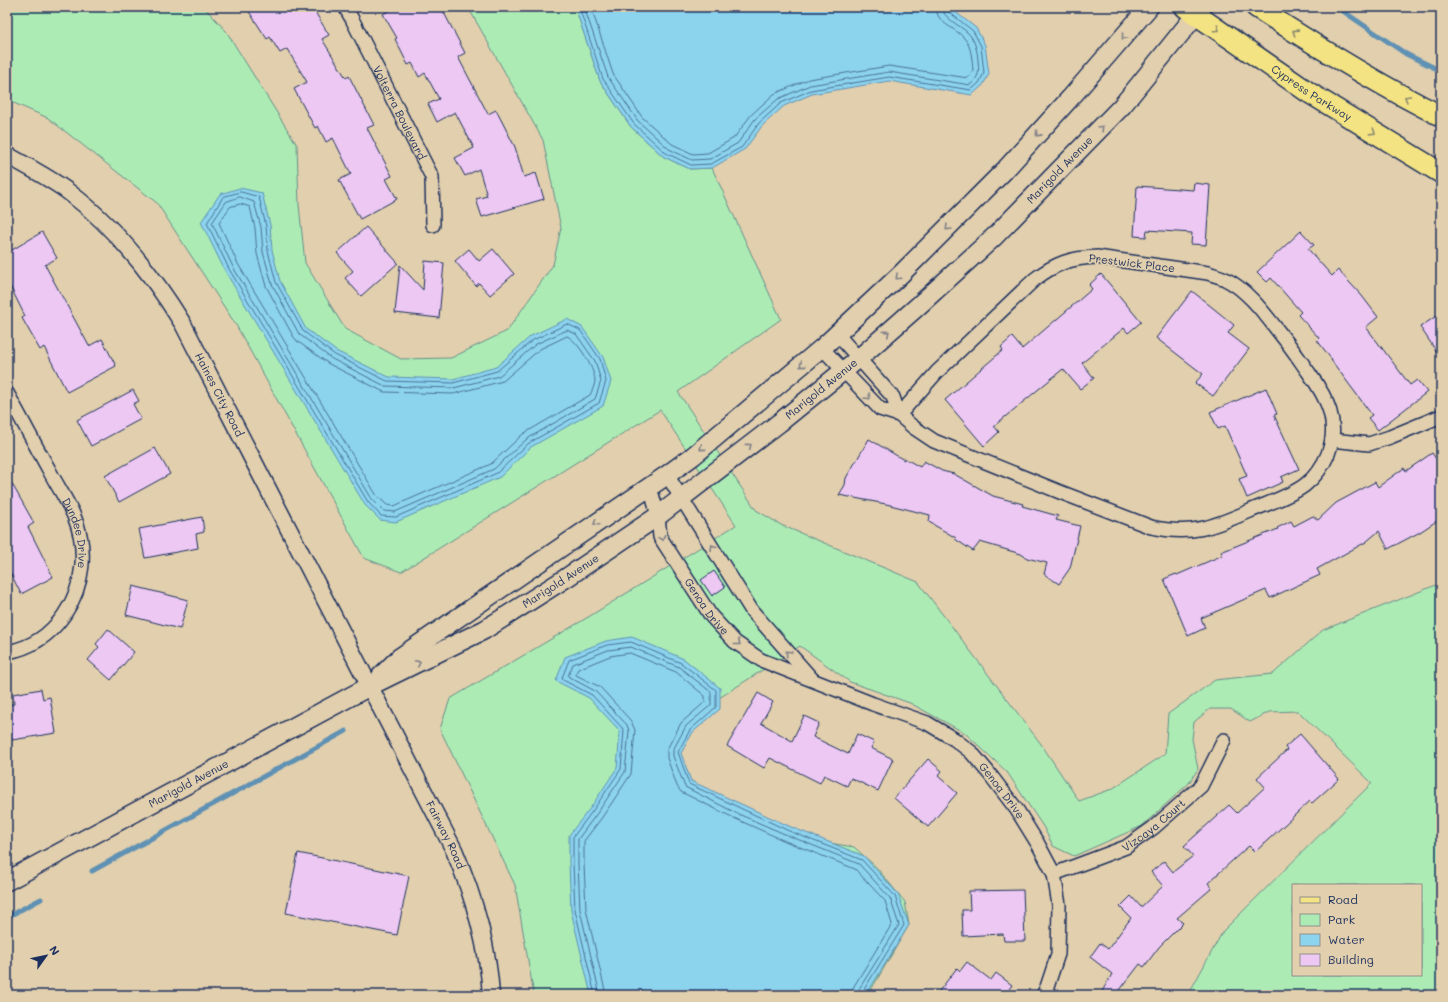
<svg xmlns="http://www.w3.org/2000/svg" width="1448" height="1002" font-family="Mali,sans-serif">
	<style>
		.green { fill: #acecb4; stroke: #648e89; fill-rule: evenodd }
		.water { fill: #8cd3ee; stroke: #5f91b4 }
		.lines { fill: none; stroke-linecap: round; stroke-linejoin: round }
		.shore { stroke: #487198; stroke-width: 1 }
		.stream { stroke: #5f91b4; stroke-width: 5 }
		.building { fill: #ecc8f3; stroke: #1b2f5e }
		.minor-casing { stroke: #1b2f5e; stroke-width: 16 }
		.tertiary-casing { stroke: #1b2f5e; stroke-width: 19 }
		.secondary-casing { stroke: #1b2f5e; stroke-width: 21 }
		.primary-casing { stroke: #1b2f5e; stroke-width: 23 }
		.minor { stroke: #e2cfad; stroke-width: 13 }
		.tertiary { stroke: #e2cfad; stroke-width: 16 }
		.secondary { stroke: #e2cfad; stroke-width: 18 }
		.primary { stroke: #f4e382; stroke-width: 20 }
		.oneway { stroke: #888970 }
		.oneway2 { stroke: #7e7f86 }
		.labels { text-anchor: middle; stroke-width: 3.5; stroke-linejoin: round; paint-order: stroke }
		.street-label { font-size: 11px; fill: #1b2f5e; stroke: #e2cfad }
	</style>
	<rect width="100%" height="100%" fill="#e2cfad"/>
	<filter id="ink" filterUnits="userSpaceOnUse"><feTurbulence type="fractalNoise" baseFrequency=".025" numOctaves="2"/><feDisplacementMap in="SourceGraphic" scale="8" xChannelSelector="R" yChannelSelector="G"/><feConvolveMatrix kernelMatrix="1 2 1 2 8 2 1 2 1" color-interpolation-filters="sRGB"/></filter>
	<g filter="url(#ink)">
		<!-- green -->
		<path class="green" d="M7,7H204L226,31L297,145L299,205L305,263L345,329L401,359L451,358L507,331L553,265L561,228L543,140L468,7H575L600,81L631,127L664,157L690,169L712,168L781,319L678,392L756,510L781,525L918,582L1041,744L1079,801L1112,789L1165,754L1168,714L1215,680L1273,674L1323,630L1441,583V995H1188L1223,931L1372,783L1298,711L1269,712L1250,722L1231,709H1210L1194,722L1192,739L1198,769L1189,783L1142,826L1074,856L1053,846L1044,828L1007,772L965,733L910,703L850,682L800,646L705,707L673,739L683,775L724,804L798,838L854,847L876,867L905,902L909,925L868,995H534L515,885L440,729L450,699L590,616L736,525L660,410L401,572L364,558L236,325L157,203L48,118L7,100ZM1293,885H1421V975H1293Z"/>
		<!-- water -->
		<g class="water">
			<polygon points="575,7 949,7 976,28 985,45 989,74 983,85 972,95 889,81 812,94 784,106 762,126 745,149 712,168 690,169 664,157 631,127 600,81"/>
			<polygon points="240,188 262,193 270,225 272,250 280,281 306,329 336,351 389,377 453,379 496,367 531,336 567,319 582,327 603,357 611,381 603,406 531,447 500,477 396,522 380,520 365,505 225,271 201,222 220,194"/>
			<polygon points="632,637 684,659 720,688 720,709 693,732 681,753 691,781 791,827 864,856 898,894 909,925 866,995 591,995 571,911 569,864 569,835 591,807 617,768 620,731 589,698 556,681 565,657 606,641"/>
		</g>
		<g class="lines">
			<!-- shore -->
			<g class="shore">
				<polyline points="579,7 603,79 634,124 666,153 691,165 711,164 742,147 759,123 781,103 811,90 889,77 971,90 979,83 984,73 981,46 973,31 949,12 947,7"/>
				<path d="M584,7L608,77L638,121L669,149L692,160L710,159L738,143L755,119L778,99L810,85L889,72L970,85C980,76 979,72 978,60C977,50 975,40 968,33C960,25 943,19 942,7"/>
				<path d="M591,7L613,74L642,117L672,144L693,154L708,153L734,138L751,115L774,94L809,79L889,66L968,78L973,71C972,60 972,47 964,38C955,27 936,24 936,7"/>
				<polygon points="241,192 259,197 266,226 268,251 276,282 303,331 335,355 387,381 453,383 497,371 533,340 567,324 580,330 600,359 606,381 599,403 529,443 497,473 396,517 381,516 368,502 229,269 207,223 223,197"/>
				<polygon points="240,197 254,202 261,227 263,252 272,284 299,334 332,359 385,386 454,388 499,376 536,344 567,330 576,334 595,361 601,381 595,399 527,439 494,469 395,512 384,511 372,499 233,267 212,223 226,202"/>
				<path d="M241,204L250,207L255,228L257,254L266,286L293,336L297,341L329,364L384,392L453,394L503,381L540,349L567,336C578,341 594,368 595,380C595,385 592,391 590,395L523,434L491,464L394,506L387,505L377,496L238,264L219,223L230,207Z"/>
				<polyline points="595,995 575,910 573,864 573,837 594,809 621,769 624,730 592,695 563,680 562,678 569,660 607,645 631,642 681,663 716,690 716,707 690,730 678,752 689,784 789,831 862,860 895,896 904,925 863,991 863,995"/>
				<polyline points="600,995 580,910 578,864 578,839 598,812 625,772 629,731 627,725 595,691 569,677 568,676 573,664 608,650 631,647 679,667 711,692 711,705 686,726 673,750 673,756 685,787 736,813 787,835 859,864 890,898 899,925 859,989 858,995"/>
				<polyline points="606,995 586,909 584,864 584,841 603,816 631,774 635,730 631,721 600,687 576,675 576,673 578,669 610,656 630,653 676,672 705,696 705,702 681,723 667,749 667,758 677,786 681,792 734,818 785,841 855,869 885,901 892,924 854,986 852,995"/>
			</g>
			<!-- stream -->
			<g class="stream">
				<polyline points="1337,7 1406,54 1441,71"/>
				<polyline points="92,871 346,731"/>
				<polyline points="7,917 41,899"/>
			</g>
		</g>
		<!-- building -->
		<g class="building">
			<polygon points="246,7 312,7 329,35 322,39 346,78 349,76 374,125 367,128 392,176 386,179 397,199 360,219 339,180 351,174 333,138 326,142 318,126 315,128 294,89 307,82 287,49 280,53 270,37 267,39"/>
			<polygon points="396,7 441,7 465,53 458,57 488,114 496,110 515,147 524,177 536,173 544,199 482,217 476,199 487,196 479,169 465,176 455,158 474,148 455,112 437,122 428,104 439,99 425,73 419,77 412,63 408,65 395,39 397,38 383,14"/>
			<polygon points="1194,183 1210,185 1206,245 1191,244 1192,233 1147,230 1146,237 1134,236 1137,186 1193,190"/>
			<polygon points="366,227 398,263 361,296 345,278 353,271 337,253"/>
			<polygon points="1301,231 1314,245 1308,249 1332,276 1338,270 1362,296 1378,317 1366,327 1410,385 1417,380 1427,392 1378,430 1368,418 1372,415 1331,360 1332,360 1317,340 1319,338 1298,315 1301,312 1271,278 1267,282 1257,272"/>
			<polygon points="42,232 57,258 45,265 89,346 102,339 116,366 67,392 44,347 40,350 22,318 25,316 7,280 7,253"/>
			<polygon points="469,249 479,261 493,249 514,274 490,295 479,283 476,286 455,261"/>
			<polygon points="425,261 444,263 439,318 395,313 400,265 423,290"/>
			<polygon points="1101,274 1141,322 1128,333 1124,328 1082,363 1094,378 1080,389 1063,369 994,426 999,432 984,446 945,400 1003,350 1001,347 1012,337 1022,349 1092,289 1089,285"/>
			<polygon points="1192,291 1234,325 1228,333 1249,349 1213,396 1195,383 1203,374 1156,338"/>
			<polygon points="1441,313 1441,358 1420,327"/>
			<polygon points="1266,388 1277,414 1274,415 1299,469 1281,477 1283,482 1247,498 1239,479 1247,476 1225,426 1218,429 1210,412"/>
			<polygon points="133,390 139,401 133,404 141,419 91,446 77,420"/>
			<polygon points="869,439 904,460 904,458 920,467 924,461 942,471 954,474 993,496 1023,504 1022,506 1058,516 1056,520 1080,526 1070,568 1059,584 1044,574 1047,563 1027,558 1021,554 980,542 973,551 955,539 956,538 929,522 930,515 886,504 839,495 845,485 846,478"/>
			<polygon points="155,448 170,474 119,502 105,476"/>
			<polygon points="1432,453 1441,466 1441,518 1420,532 1388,549 1379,531 1366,542 1317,569 1320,575 1270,598 1266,590 1201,618 1205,628 1188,636 1164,579 1176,574 1177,575 1223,555 1221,552 1278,529 1277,528 1291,521 1294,526 1313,516 1318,520 1336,503 1375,482 1378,487 1404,468 1406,471"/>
			<polygon points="7,475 34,523 28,527 53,577 21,594 7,566"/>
			<polygon points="202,517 204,532 196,534 198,548 145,558 139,529"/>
			<polygon points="714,571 725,587 712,596 701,580"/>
			<polygon points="133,586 188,600 180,629 126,615"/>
			<polygon points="108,629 134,652 111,680 88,660 99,647 96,644"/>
			<polygon points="41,689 43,699 50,697 56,733 12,740 7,705 14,704 13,694"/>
			<polygon points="758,693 773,702 761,723 792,741 804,716 819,723 813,737 848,754 857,734 874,742 871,748 893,759 878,791 851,778 847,786 824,775 820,783 770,758 764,768 727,746"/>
			<polygon points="1300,734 1339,779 1312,803 1310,801 1255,852 1249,846 1244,850 1208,883 1212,888 1177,918 1183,923 1159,947 1144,967 1140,964 1116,995 1100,995 1112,974 1090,957 1100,943 1108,949 1131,918 1120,907 1131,896 1141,907 1163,886 1151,872 1164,861 1173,872 1193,856 1184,846 1229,805 1237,813 1265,787 1257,778 1287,750 1285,747"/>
			<polygon points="928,759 942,771 938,776 957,793 928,827 894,798"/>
			<polygon points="298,853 409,876 397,935 286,913"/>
			<polygon points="1023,890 1025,941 1004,941 1003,934 963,936 962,910 970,910 969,891"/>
			<polygon points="967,962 991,980 996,973 1012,985 1005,995 936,995 957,968 960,971"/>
		</g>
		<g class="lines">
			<defs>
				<g id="minor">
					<path id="s1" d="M345,7L352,19L432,177L433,225"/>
					<polyline points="837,334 893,397 899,415"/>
					<path d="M822,348L880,409L899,415L913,427L934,441L1060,492L1151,527C1192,536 1213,527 1250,511C1268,503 1289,497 1305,485C1315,477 1323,466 1328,454C1340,422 1327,398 1309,373C1301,362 1294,351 1286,341C1269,320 1249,290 1225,279C1219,276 1213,275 1208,273L1097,257C1071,258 1056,263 1035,279L937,372L899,415"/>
					<path id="s2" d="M7,393C21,418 34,443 48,468C56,484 67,500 74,516C88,549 84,586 64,615C50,635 31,648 7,652"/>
					<polyline points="1332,440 1369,444 1390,437 1441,416"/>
					<polyline points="667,475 752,611 812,679"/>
					<path id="s3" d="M650,487L658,516L660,537L711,616L735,642L761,660L873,704L927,723L954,739L971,752L988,772L1017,810L1038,844L1054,874L1059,905L1058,954L1047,987L1043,995"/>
					<path id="s4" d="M1054,874L1126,847L1153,828L1201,786L1224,740"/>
				</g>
				<g id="tertiary">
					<path id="s5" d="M7,155C28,167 50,178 70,193C116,228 153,275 183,324L454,850C474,897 488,944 491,995"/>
				</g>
				<g id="secondary">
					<polyline points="381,676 399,658 667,475 693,456 822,348 901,274 1004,171 1073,95 1149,7"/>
					<path id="s6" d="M7,881L370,686L484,630L566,578L658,516L779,423L858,359L917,307L995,236L1122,106L1202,7"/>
				</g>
				<g id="primary">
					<path id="s7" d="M1185,7L1308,92L1441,173"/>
					<path d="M1256,7C1316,46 1377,84 1441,116"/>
				</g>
			</defs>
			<!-- minor casing -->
			<use href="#minor" class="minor-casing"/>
			<!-- tertiary casing -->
			<use href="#tertiary" class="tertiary-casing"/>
			<!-- secondary casing -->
			<use href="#secondary" class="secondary-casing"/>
			<!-- primary casing -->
			<use href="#primary" class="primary-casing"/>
			<!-- minor -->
			<use href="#minor" class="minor"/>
			<!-- tertiary -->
			<use href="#tertiary" class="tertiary"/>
			<!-- secondary -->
			<use href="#secondary" class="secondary"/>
			<!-- primary -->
			<use href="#primary" class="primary"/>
		</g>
		<!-- one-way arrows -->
		<defs><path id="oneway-chevron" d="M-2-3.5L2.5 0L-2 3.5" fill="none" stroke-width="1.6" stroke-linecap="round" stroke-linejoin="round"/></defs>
		<g class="oneway">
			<use href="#oneway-chevron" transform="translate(1217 29) rotate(35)"/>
			<use href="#oneway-chevron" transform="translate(1295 32) rotate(-147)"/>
			<use href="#oneway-chevron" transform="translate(1407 98) rotate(-150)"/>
			<use href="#oneway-chevron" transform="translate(1373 132) rotate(32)"/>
		</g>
		<g class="oneway2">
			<use href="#oneway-chevron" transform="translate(1124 37) rotate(131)"/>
			<use href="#oneway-chevron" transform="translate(1101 128) rotate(-46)"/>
			<use href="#oneway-chevron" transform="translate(1038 134) rotate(132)"/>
			<use href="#oneway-chevron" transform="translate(948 228) rotate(135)"/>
			<use href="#oneway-chevron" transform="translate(898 277) rotate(137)"/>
			<use href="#oneway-chevron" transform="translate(887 333) rotate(-41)"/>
			<use href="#oneway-chevron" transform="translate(802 365) rotate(139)"/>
			<use href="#oneway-chevron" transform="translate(868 397) rotate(45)"/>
			<use href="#oneway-chevron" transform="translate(749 446) rotate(-37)"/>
			<use href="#oneway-chevron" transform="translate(702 448) rotate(140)"/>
			<use href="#oneway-chevron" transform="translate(596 523) rotate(146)"/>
			<use href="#oneway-chevron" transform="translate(662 538) rotate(66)"/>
			<use href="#oneway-chevron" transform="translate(713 547) rotate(-122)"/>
			<use href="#oneway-chevron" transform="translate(738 643) rotate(39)"/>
			<use href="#oneway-chevron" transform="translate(788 653) rotate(-133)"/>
			<use href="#oneway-chevron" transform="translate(418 663) rotate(-27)"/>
		</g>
	</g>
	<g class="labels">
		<!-- street labels -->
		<g class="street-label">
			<text dy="4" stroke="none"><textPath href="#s7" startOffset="153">Cypress Parkway</textPath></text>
			<text dy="4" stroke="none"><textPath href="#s1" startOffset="119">Volterra Boulevard</textPath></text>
			<text dy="4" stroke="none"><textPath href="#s6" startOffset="1278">Marigold Avenue</textPath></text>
			<text transform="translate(1132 263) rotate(7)" y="4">Prestwick Place</text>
			<text dy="4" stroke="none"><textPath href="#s6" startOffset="954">Marigold Avenue</textPath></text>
			<text dy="4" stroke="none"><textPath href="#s5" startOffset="327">Haines City Road</textPath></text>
			<text dy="4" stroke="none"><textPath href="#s2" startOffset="157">Dundee Drive</textPath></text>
			<text dy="4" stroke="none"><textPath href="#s6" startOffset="630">Marigold Avenue</textPath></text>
			<text dy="4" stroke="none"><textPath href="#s3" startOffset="135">Genoa Drive</textPath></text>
			<text dy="4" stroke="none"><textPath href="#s6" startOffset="206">Marigold Avenue</textPath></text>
			<text dy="4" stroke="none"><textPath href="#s3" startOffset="492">Genoa Drive</textPath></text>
			<text dy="4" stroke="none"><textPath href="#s4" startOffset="112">Vizcaya Court</textPath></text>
			<text dy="4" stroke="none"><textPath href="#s5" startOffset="822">Fairway Road</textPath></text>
		</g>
	</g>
	<!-- margin -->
	<rect width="1448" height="1002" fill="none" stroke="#e2cfad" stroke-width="24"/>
	<rect x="12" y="12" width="1424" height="978" fill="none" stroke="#1b2f5e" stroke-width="1.5" filter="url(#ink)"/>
	<!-- legend -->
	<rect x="1292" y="884" width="130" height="92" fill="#e2cfad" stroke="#928f8d"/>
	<rect x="1300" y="897" width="20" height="6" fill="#f4e382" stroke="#928f8d"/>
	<text x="1328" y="904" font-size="12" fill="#1b2f5e">Road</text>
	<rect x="1300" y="914" width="20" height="12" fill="#acecb4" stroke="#928f8d"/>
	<text x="1328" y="924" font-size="12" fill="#1b2f5e">Park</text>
	<rect x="1300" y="934" width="20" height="12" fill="#8cd3ee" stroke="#928f8d"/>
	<text x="1328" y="944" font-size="12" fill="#1b2f5e">Water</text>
	<rect x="1300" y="954" width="20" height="12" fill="#ecc8f3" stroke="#928f8d"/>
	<text x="1328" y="964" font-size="12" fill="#1b2f5e">Building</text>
	<!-- north arrow -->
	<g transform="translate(46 956) rotate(57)" stroke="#e2cfad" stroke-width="3" paint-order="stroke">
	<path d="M0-3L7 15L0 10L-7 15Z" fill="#1b2f5e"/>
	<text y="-6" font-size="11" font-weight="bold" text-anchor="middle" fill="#1b2f5e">N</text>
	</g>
</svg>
